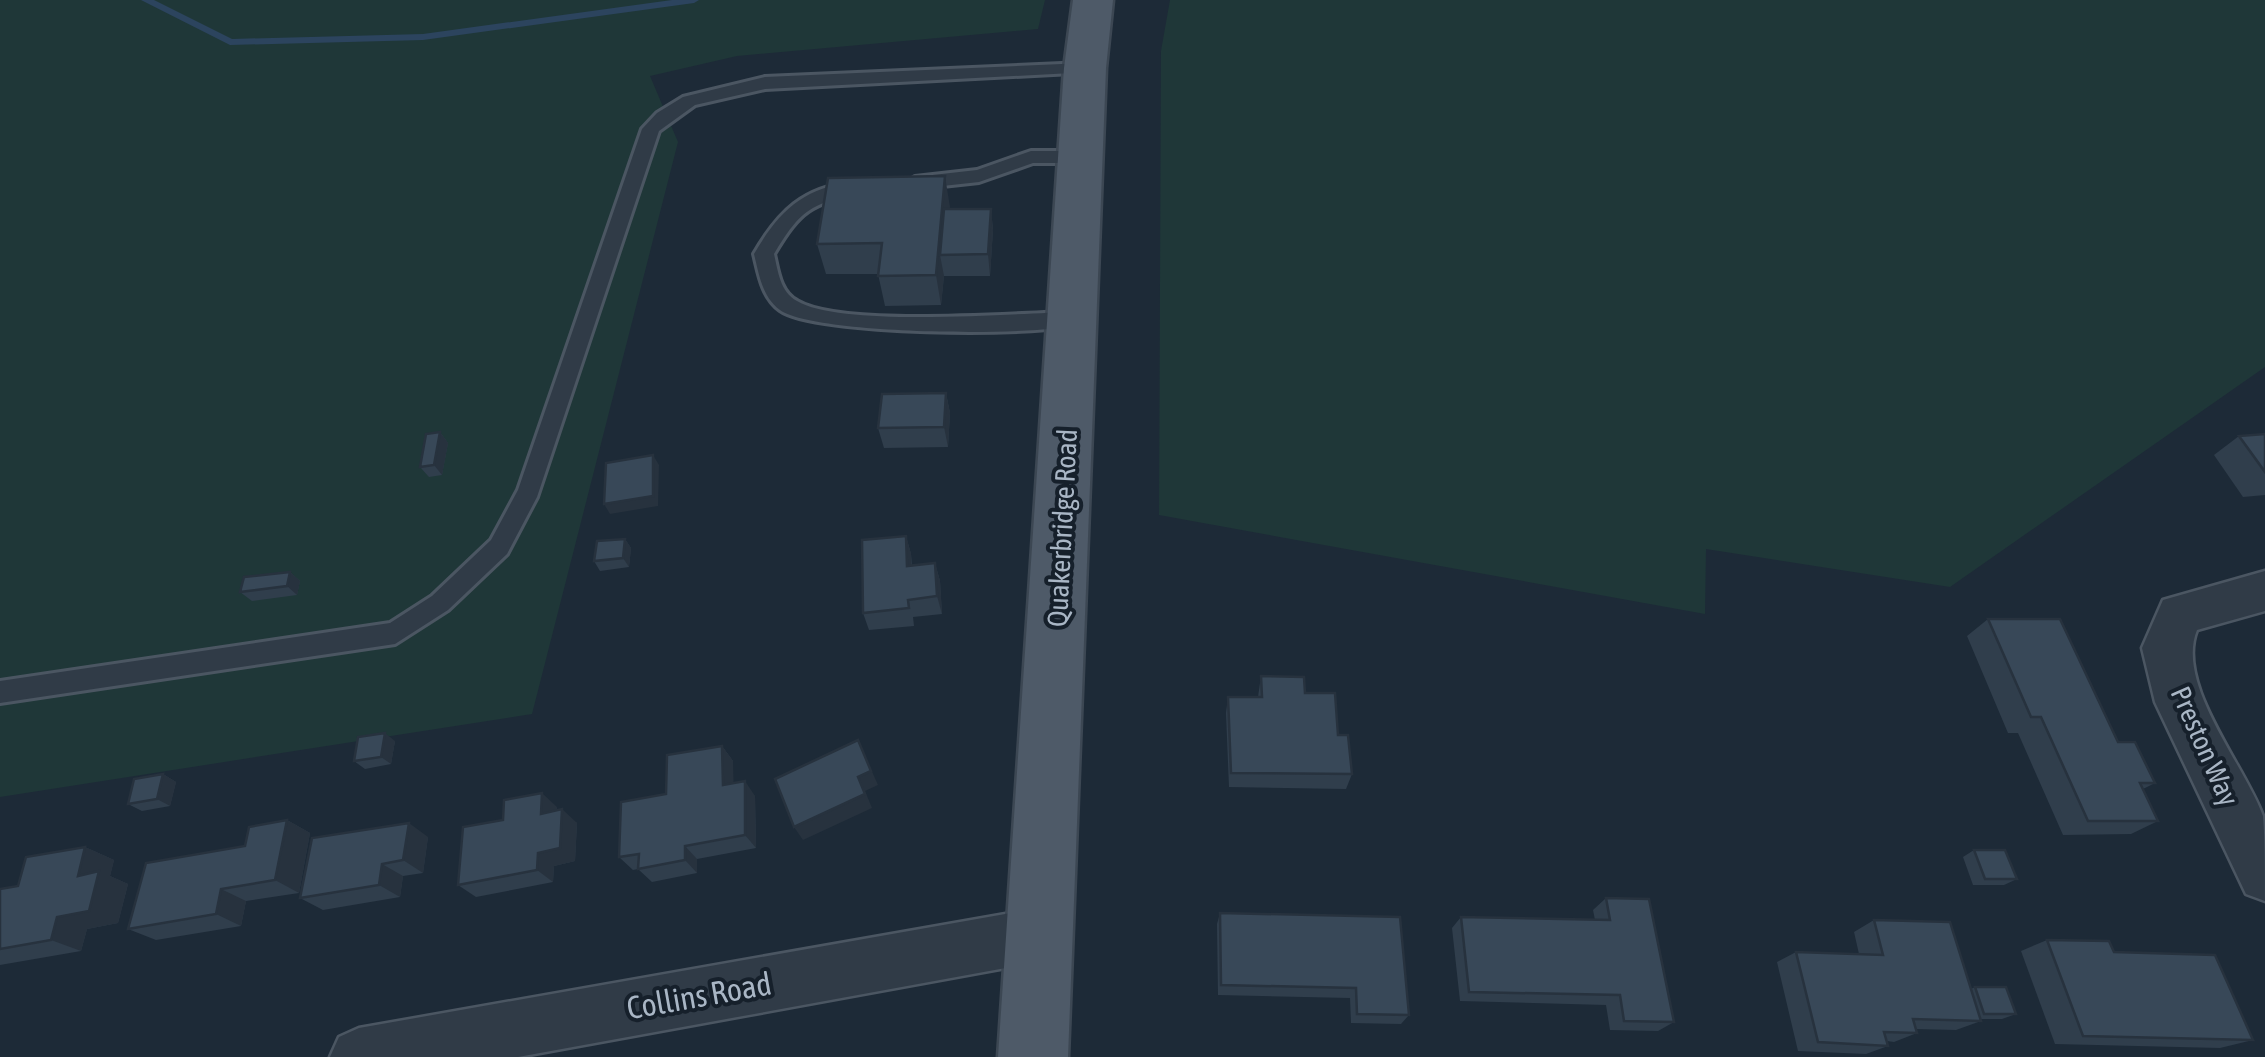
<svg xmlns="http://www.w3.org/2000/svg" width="2265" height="1057" font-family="'Asap Condensed',sans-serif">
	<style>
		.green { fill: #1f3738 }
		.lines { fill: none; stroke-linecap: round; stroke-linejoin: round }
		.stream { fill: #2c445e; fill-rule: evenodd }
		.service-casing { stroke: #4b5662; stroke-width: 6 }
		.minor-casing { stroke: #4b5662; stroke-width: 5 }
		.primary-casing { stroke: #3c4753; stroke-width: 5 }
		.service { fill: #303b47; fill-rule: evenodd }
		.minor { fill: #303b47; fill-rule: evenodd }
		.primary { fill: #4e5a68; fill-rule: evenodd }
		.wall { fill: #303e4c }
		.shaded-wall { fill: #27323e }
		.building { fill: #384858; stroke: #27323e; stroke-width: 2.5 }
		.labels { text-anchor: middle; stroke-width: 8; stroke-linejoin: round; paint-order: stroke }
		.street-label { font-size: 28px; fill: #a9b6c5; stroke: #16202b }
		.near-street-label { font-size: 32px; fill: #a9b6c5; stroke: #16202b }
	</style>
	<rect width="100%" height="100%" fill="#1d2a37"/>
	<!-- green -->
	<g class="green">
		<polygon points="0,0 1045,0 1038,29 737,56 650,76 678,142 532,714 0,797"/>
		<polygon points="1170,0 2265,0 2265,367 1950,587 1706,549 1705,614 1159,515 1161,51"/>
	</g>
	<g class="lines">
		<!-- stream -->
		<polygon class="stream" points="141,0 154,0 232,39 423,34 672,0 699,0 694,3 423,40 230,45"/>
		<defs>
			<g id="service">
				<polygon points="1085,63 1091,64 1091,72 765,89 695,105 659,131 537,497 507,554 448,610 395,644 0,703 0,681 390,623 432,596 491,540 518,490 642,129 657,113 683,97 765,77"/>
				<polygon points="1031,151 1080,151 1089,157 1080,163 1033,163 979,182 915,189 906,183 915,177 977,170"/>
				<path d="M853,182L860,184V192C810,205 801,209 774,254C778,271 780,292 797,301C842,328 1015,313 1074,312L1081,314L1084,319L1081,324C1038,337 814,335 780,310C762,297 759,274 754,254C779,211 803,188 853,182Z"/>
			</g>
			<g id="minor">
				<path d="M2265,571V611L2197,630C2175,684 2244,764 2263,816C2265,839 2265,876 2265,901L2246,894L2155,702L2142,648L2163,600Z"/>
				<polygon points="1039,908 1058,916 1066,935 1058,954 1039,962 518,1057 330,1057 339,1037 359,1028"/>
			</g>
			<polygon id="primary" points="1073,0 1113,0 1106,68 1068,1057 998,1057 1064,68"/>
		</defs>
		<!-- service casing -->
		<use href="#service" class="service-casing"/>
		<!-- minor casing -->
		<use href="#minor" class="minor-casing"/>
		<!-- primary casing -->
		<use href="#primary" class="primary-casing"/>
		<!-- service -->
		<use href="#service" class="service"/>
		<!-- minor -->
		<use href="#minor" class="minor"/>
		<!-- primary -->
		<use href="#primary" class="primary"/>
	</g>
	<!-- wall -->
	<g class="wall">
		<polygon points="950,209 991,209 993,230 990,276 944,276 941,305 885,306 878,274 826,274 817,244"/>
		<polygon points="946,393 950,413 948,447 884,448 878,428"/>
		<polygon points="440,432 448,443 442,475 429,477 420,467"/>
		<polygon points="2265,434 2265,495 2243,497 2214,455 2239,436"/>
		<polygon points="906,536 911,554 912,565 935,563 940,581 942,614 913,617 914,626 869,630 863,613"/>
		<polygon points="625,539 631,548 629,567 600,571 594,561"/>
		<polygon points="290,572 300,581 297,595 252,601 240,592"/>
		<polygon points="1988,619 2118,742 2155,783 2143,789 2158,821 2131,834 2063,835 2018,733 2008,733 1967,636"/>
		<polygon points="1261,676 1305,693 1338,735 1352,774 1346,789 1229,787 1226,713 1228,697 1258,697"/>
		<polygon points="395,741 391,764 365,769 354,761"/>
		<polygon points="722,746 733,761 733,783 755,796 756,848 697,859 697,873 652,882 638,869 633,870 619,857 666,794"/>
		<polygon points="163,774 176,782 170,806 142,811 128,804"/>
		<polygon points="557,807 557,810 577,823 575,861 554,866 553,882 476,897 458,885"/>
		<polygon points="287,820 310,833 299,893 246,901 241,926 156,940 128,929"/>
		<polygon points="428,837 423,873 403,876 400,897 323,910 300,898"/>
		<polygon points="85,847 114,860 110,876 128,884 118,923 87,929 81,951 0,965 0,889 18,886"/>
		<polygon points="1974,850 2017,879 2004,885 1973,885 1963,857"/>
		<polygon points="1606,898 1674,1022 1658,1031 1610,1030 1606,1005 1460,1001 1452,928 1461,917 1595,920 1593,910"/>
		<polygon points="1220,913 1409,1015 1401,1024 1351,1023 1350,998 1218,995 1217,924"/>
		<polygon points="1874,920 1971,989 1975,987 2016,1014 2002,1019 1980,1019 1981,1021 1956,1030 1915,1029 1917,1033 1894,1042 1887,1041 1888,1046 1866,1054 1798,1051 1777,962 1796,952 1859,954 1854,932"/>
		<polygon points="2047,940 2114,952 2253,1040 2220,1048 2055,1044 2021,951"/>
	</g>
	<!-- shaded-wall -->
	<g class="shaded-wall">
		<polygon points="945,176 950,207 946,255 940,255 944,276 941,305 936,275"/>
		<polygon points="991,209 993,230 990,276 988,254"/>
		<polygon points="946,393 950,413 948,447 944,427"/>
		<polygon points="440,432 448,443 442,475 434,465"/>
		<polygon points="653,455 659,465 658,506 610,514 604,504"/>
		<polygon points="906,536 911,554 912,584 907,566"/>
		<polygon points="625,539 631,548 629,567 623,558"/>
		<polygon points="935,563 940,581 942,614 937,596"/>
		<polygon points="290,572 300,581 297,595 287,586"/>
		<polygon points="385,733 395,741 391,764 381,757"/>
		<polygon points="858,740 878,785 865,791 872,808 803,840 794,827"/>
		<polygon points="722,746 733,761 734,799 723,785"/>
		<polygon points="163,774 176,782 170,806 157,799"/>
		<polygon points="745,781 755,796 756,848 745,835"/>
		<polygon points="542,793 557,807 556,827 541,814"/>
		<polygon points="562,809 577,823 575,861 554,866 553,882 537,870 538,853"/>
		<polygon points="287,820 310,833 299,893 275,880"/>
		<polygon points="409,823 428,837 423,873 403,860"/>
		<polygon points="685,846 697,859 697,873 685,860"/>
		<polygon points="85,847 114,860 110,876 128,884 118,923 87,929 81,951 51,940 57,917 78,876"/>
		<polygon points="382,864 403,876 400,897 379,885"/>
		<polygon points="221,889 246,901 241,926 216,914"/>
	</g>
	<!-- building -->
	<g class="building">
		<polygon points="945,176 936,275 878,276 882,243 817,244 828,178"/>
		<polygon points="944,209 991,209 988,254 940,255"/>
		<polygon points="946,393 944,427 878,428 882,394"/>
		<polygon points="440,432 434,465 420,467 426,434"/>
		<polygon points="2265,434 2265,472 2239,436"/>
		<polygon points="653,455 653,496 604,504 606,463"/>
		<polygon points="906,536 907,566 935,563 937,596 908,600 909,608 863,613 862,540"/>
		<polygon points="625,539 623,558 594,561 597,541"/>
		<polygon points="290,572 287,586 240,592 244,577"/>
		<polygon points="1988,619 2060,619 2118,742 2135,742 2155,783 2140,783 2158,821 2088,821 2041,717 2031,717"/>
		<polygon points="1261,676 1304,677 1305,693 1335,693 1338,735 1348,735 1352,774 1231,773 1228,697 1262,697"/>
		<polygon points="385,733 381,757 354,761 358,737"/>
		<polygon points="858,740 871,771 858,777 865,794 794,827 775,779"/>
		<polygon points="722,746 723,785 745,781 745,835 685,846 685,860 638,869 639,854 619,857 621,802 666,794 667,755"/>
		<polygon points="163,774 157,799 128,804 134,779"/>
		<polygon points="542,793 541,814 562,809 560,848 538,853 537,870 458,885 463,827 503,820 504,800"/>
		<polygon points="287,820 275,880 221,889 216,914 128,929 146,863 245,846 249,827"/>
		<polygon points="409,823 403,860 382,864 379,885 300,898 312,838"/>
		<polygon points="85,847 78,876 99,871 89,911 57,917 51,940 0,949 0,889 18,886 26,857"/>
		<polygon points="1974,850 2005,850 2017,879 1985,879"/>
		<polygon points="1606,898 1649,899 1674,1022 1624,1021 1620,995 1469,992 1461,917 1610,920"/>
		<polygon points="1220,913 1400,917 1409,1015 1357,1014 1356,988 1221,985"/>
		<polygon points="1874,920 1950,922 1981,1021 1913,1019 1917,1033 1884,1032 1888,1046 1818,1042 1796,952 1883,955"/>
		<polygon points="2047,940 2109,941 2114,952 2215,955 2253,1040 2083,1036"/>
		<polygon points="1975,987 2006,987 2016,1014 1984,1014"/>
	</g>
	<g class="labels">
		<!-- street labels -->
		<g class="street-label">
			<text transform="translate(1062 528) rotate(-87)" y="10">Quakerbridge Road</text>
			<text transform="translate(2205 746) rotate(66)" y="10">Preston Way</text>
		</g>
		<!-- near-street labels -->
		<g class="near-street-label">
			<text transform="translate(699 996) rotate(-10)" y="11">Collins Road</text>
		</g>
	</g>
</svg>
